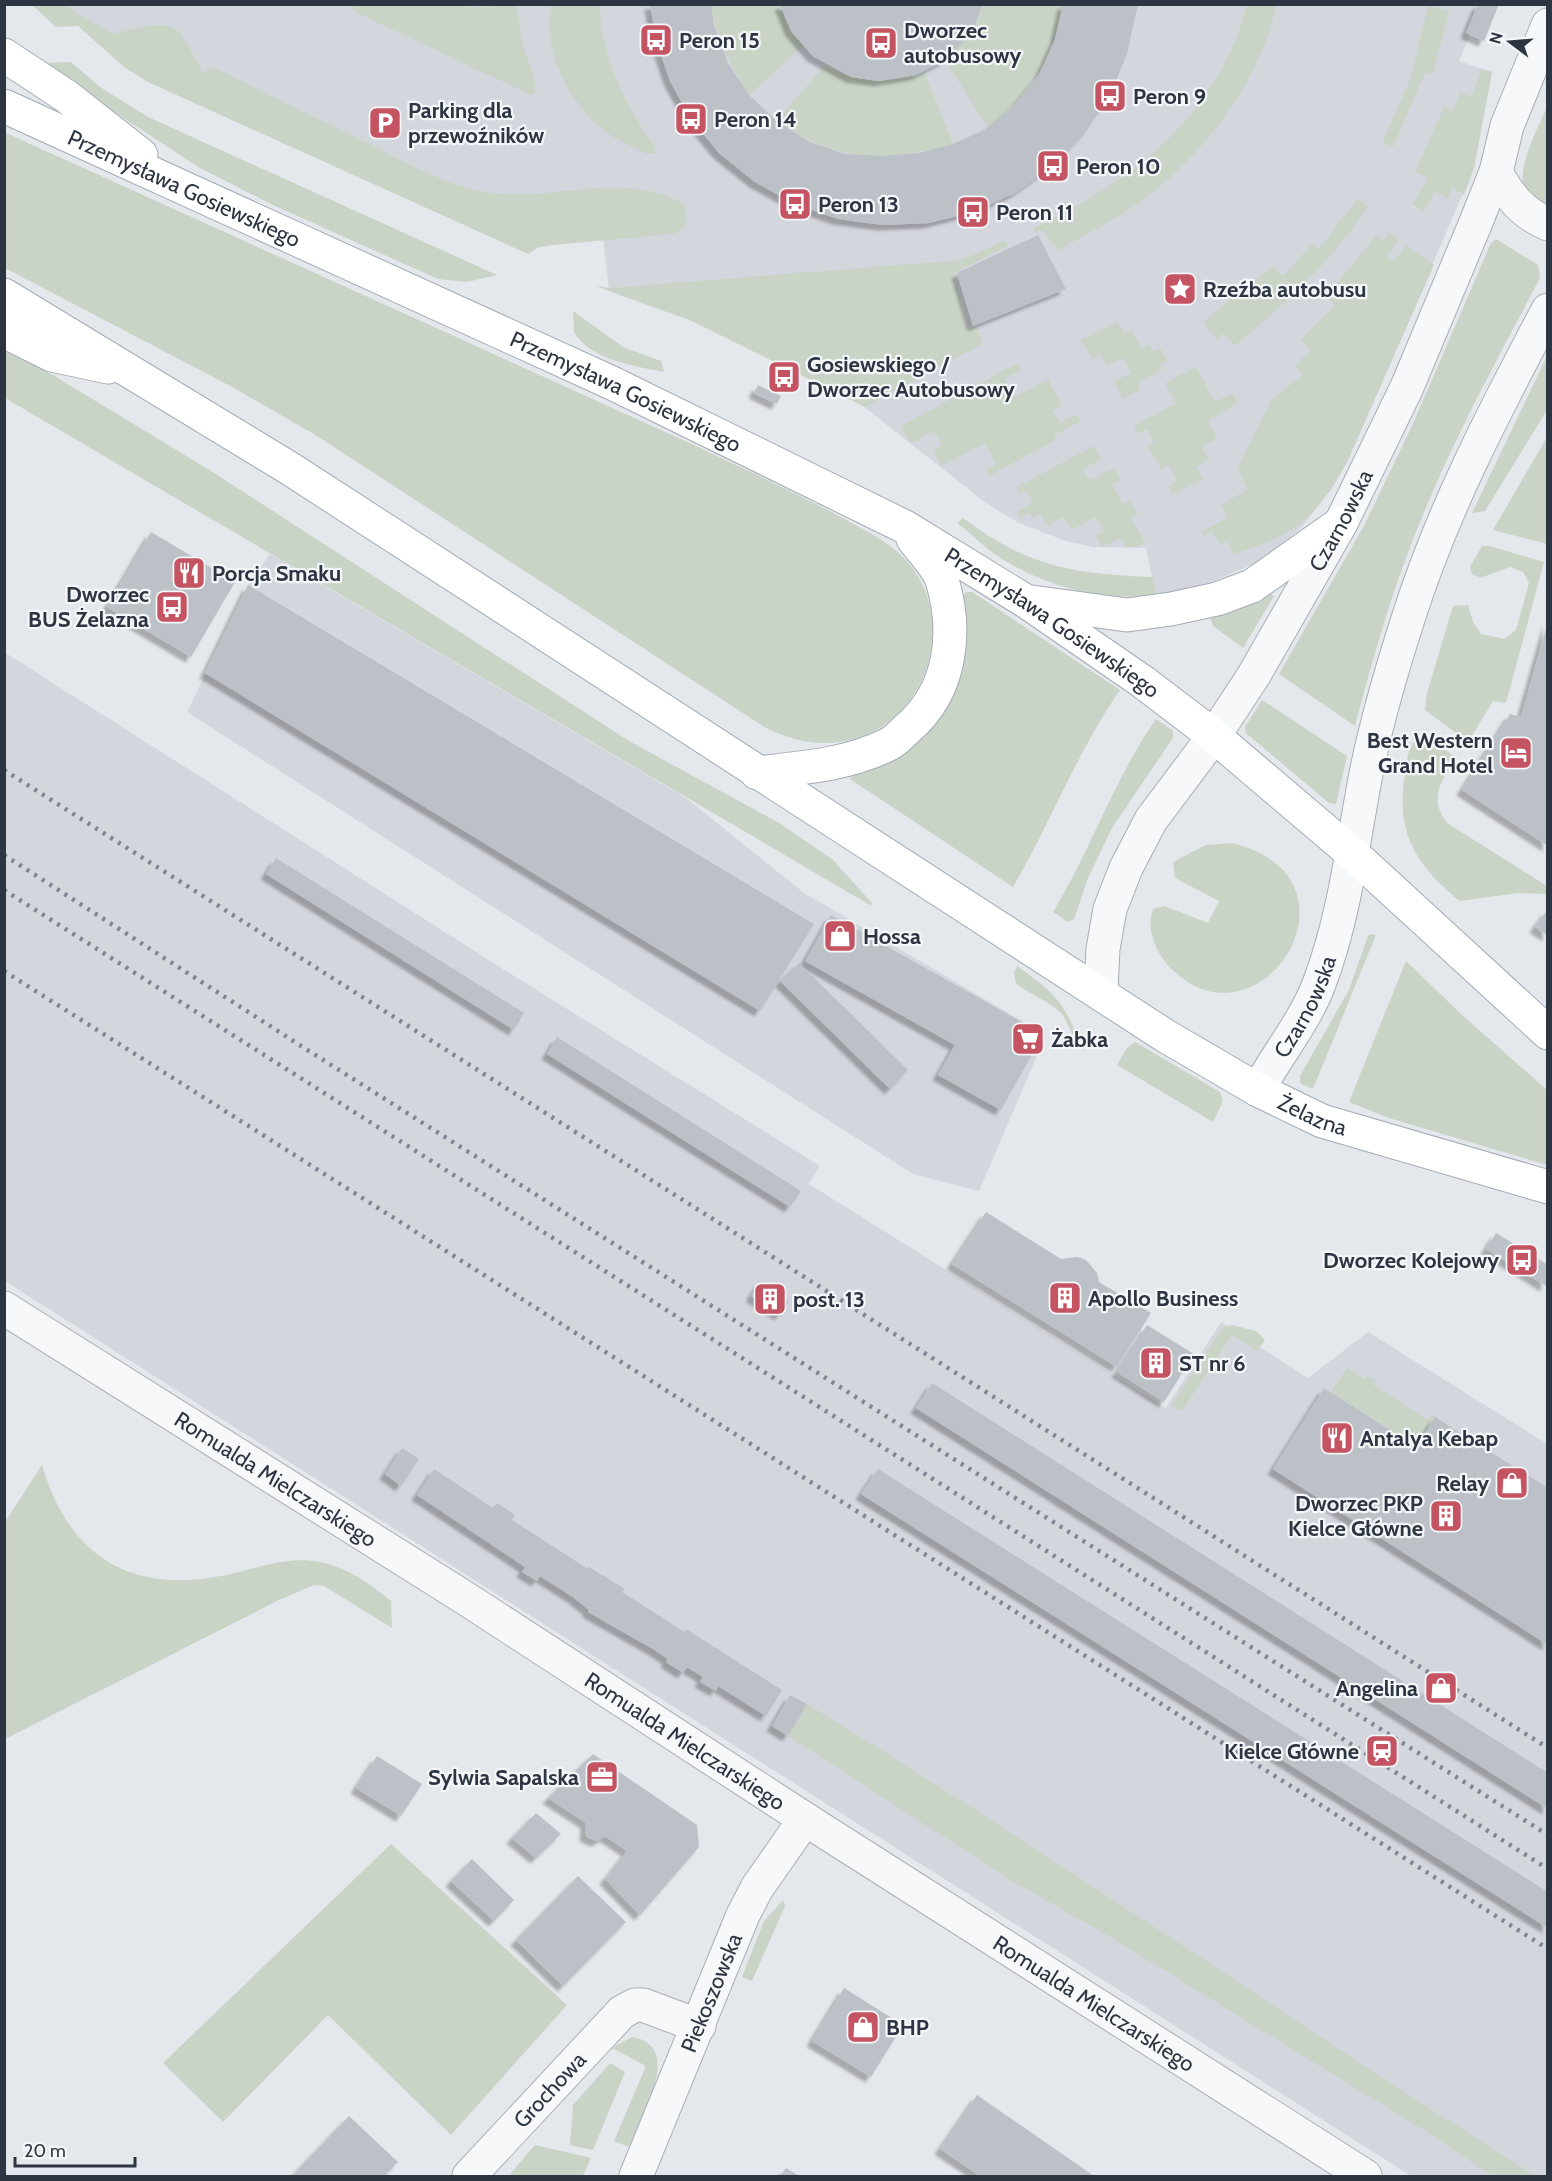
<svg xmlns="http://www.w3.org/2000/svg" width="1552" height="2181" font-family="Cabin,sans-serif">
	<style>
		.built { fill: #d3d6dd }
		.green { fill: #c9d4c6 }
		.building { fill: #bcc0c7; filter: url(#shadow) }
		.lines { fill: none; stroke-linecap: round; stroke-linejoin: round }
		.minor-casing { stroke: #a9aeb5; stroke-width: 35 }
		.major-casing { stroke: #a4abb6; stroke-width: 35 }
		.minor { stroke: #f7f8f9; stroke-width: 33 }
		.major { stroke: #fff; stroke-width: 33 }
		.rail { stroke: #7f8693; stroke-width: 4.5; stroke-dasharray: 3 6; stroke-linecap: butt }
		.labels { text-anchor: middle; stroke-width: 4.5; stroke-linejoin: round; paint-order: stroke }
		.poi-label { font-size: 22px; font-weight: bold; fill: #2d3442; stroke: #f4f6f8; text-anchor: start }
		.street-label { font-size: 22px; fill: #2d3442; stroke: #f4f6f8 }
	</style>
	<defs>
		<filter id="shadow"><feDropShadow dx="-5.5" dy="5.5" stdDeviation="1.5" flood-color="#0004"/></filter>
	</defs>
	<rect width="100%" height="100%" fill="#e4e7eb"/>
	<!-- built -->
	<g class="built">
		<polygon points="1483,4 1459,61 1492,72 1474,168 1348,460 1333,487 1300,529 1258,562 1204,585 1156,596 1146,548 1093,547 1066,541 1019,523 986,503 854,399 692,321 609,291 603,236 505,217 93,32 56,5"/>
		<polygon points="270,554 686,798 804,893 1046,1035 979,1191 913,1174 187,712 248,585"/>
		<polygon points="4,652 522,981 820,1166 809,1184 1166,1408 1221,1322 1308,1378 1368,1332 1547,1444 1547,2176 1411,2176 5,1281"/>
	</g>
	<!-- green -->
	<g class="green">
		<path d="M32,5H65L112,34C129,31 163,18 178,31C188,41 195,60 203,73L213,67C264,93 316,118 368,143C403,161 438,181 476,190C545,207 616,167 682,203C690,216 688,230 672,234L553,245L539,247L528,254L148,82L124,67L78,26L56,27Z"/>
		<path d="M352,5L453,4L474,7L515,5C521,13 518,27 521,37C524,52 537,81 535,93L529,94L353,11Z"/>
		<path d="M551,5H600C601,57 626,107 656,148L655,153L647,154C634,147 618,141 606,132C569,102 542,53 551,5Z"/>
		<path d="M711,5H780L787,23L803,46L749,95C730,66 717,39 711,5Z"/>
		<path d="M983,5H1063C1050,64 1034,88 988,128L945,60L973,29Z"/>
		<path d="M1247,5H1276C1262,74 1216,138 1163,184C1133,211 1094,230 1058,250L1042,230L1035,232L1034,228C1135,179 1216,118 1247,5Z"/>
		<polygon points="1428,6 1449,10 1433,74 1425,73 1393,147 1383,142 1411,77"/>
		<polygon points="71,62 100,87 148,117 497,275 467,282 438,279 273,205 200,168 39,63"/>
		<path d="M825,65C856,82 891,86 924,72L953,144C880,163 841,163 777,121Z"/>
		<polygon points="1481,69 1492,72 1474,168 1464,195 1452,188 1448,199 1435,192 1424,211 1412,204 1428,178 1415,172 1444,107 1453,110 1460,92 1472,96"/>
		<path d="M1547,107V205C1498,196 1536,134 1547,107Z"/>
		<path d="M4,132L694,445C742,468 790,490 837,515C864,530 892,542 911,566C958,627 925,723 850,740C820,747 793,741 766,728L317,436L234,388L5,268Z"/>
		<path d="M1357,199L1369,206C1329,264 1288,302 1234,346L1224,333L1216,339L1203,322L1273,266L1283,276L1312,244L1319,249Z"/>
		<path d="M1389,232L1399,240L1387,256L1394,261L1406,245L1434,265L1348,460C1316,518 1297,535 1233,554L1228,541L1220,545L1212,532L1204,536L1202,531L1227,518L1221,505L1248,489L1237,469L1271,400L1303,375L1294,365L1311,351L1301,340L1335,306L1326,297L1376,235L1384,240Z"/>
		<path d="M1496,239L1538,265L1540,278C1500,354 1458,430 1425,510C1395,580 1374,653 1355,726L1279,674L1365,524L1411,428L1491,243Z"/>
		<polygon points="1005,240 1008,246 954,273 967,330 976,326 982,344 865,407 692,321 596,286 609,288 962,260"/>
		<path d="M573,311L623,347L661,361L664,372C635,366 590,360 574,332Z"/>
		<polygon points="1118,322 1124,333 1132,330 1141,349 1149,345 1152,351 1160,348 1168,361 1160,364 1162,370 1137,383 1140,390 1123,399 1114,381 1131,373 1123,358 1107,366 1100,354 1092,359 1081,340"/>
		<polygon points="5,346 211,471 629,741 779,823 832,859 873,904 870,905 5,398"/>
		<polygon points="1547,356 1547,410 1485,511 1472,513"/>
		<polygon points="1018,363 1022,370 1004,379 1014,397 1048,379 1062,406 1053,410 1060,423 1077,414 1081,421 1054,435 1056,440 989,476 986,470 996,464 985,443 942,466 933,450 942,445 934,431 911,443 900,426"/>
		<polygon points="1196,367 1215,402 1233,393 1238,403 1208,420 1217,438 1202,446 1209,460 1196,467 1203,479 1173,494 1169,486 1177,481 1169,465 1161,469 1148,446 1154,442 1147,429 1138,434 1134,426 1176,403 1165,383"/>
		<polygon points="1547,437 1547,544 1493,530"/>
		<polygon points="1094,446 1101,459 1083,469 1090,480 1115,468 1121,480 1113,485 1123,504 1131,500 1138,514 1131,517 1145,543 1136,547 1126,547 1121,538 1102,547 1096,535 1104,531 1096,517 1071,530 1064,517 1047,526 1041,514 1033,518 1030,513 1020,518 1016,512 1033,502 1026,490 1019,494 1016,487"/>
		<path d="M963,518C1028,567 1074,574 1153,577L1156,596C1104,600 1054,589 1009,563C990,553 974,536 957,523Z"/>
		<polygon points="1482,546 1490,546 1544,562 1506,703 1493,701 1468,742 1425,710 1427,693 1453,606 1468,605 1473,622 1481,634 1504,639 1516,630 1529,583 1523,572 1510,567 1480,578 1472,574 1470,567"/>
		<path d="M967,592H972L1120,690C1077,752 1051,822 1013,887L850,779L852,775C869,768 887,764 903,754C913,748 922,738 930,729C965,690 972,646 963,595Z"/>
		<polygon points="1268,592 1274,596 1243,648 1213,626 1210,617"/>
		<polygon points="1262,700 1347,756 1336,804 1329,803 1246,733 1245,727"/>
		<path d="M1156,719L1173,731V738L1112,828L1088,878L1074,919L1068,922L1053,912C1091,850 1114,779 1156,719Z"/>
		<path d="M1421,737L1430,739L1457,758C1441,780 1428,798 1447,823L1547,886V894L1518,893L1460,901C1413,863 1394,829 1406,768C1408,756 1408,743 1421,737Z"/>
		<path d="M1232,843C1378,879 1255,1063 1167,964C1155,950 1146,928 1153,909L1164,906L1208,923L1219,901L1175,878L1173,862L1206,845Z"/>
		<polygon points="1371,934 1376,935 1313,1089 1301,1084 1300,1076 1349,990 1368,936"/>
		<polygon points="1406,961 1461,1014 1547,1090 1547,1165 1389,1118 1349,1102"/>
		<path d="M1017,966C1053,992 1063,999 1079,1042C1070,1035 1069,1022 1061,1013C1048,1000 1029,995 1016,983L1014,973Z"/>
		<polygon points="1135,1042 1220,1092 1223,1101 1213,1122 1117,1065 1127,1048"/>
		<polygon points="1232,1325 1256,1331 1265,1340 1257,1351 1232,1335 1182,1411 1172,1405 1223,1327"/>
		<polygon points="1347,1368 1365,1379 1367,1376 1376,1381 1373,1385 1428,1420 1432,1415 1435,1417 1416,1447 1331,1392"/>
		<path d="M42,1465C68,1554 128,1594 221,1576C252,1570 287,1555 319,1562C347,1567 369,1583 391,1601L392,1628L324,1586L314,1585L279,1600L5,1739V1522Z"/>
		<path d="M807,1704C1054,1855 1291,2022 1536,2176H1492L1430,2134L1107,1935L1009,1879L788,1736Z"/>
		<polygon points="391,1844 567,2005 451,2135 328,2015 223,2122 163,2063"/>
		<polygon points="783,1900 785,1906 752,1981 742,1977 764,1921"/>
		<path d="M632,2037C685,2045 641,2119 629,2147L614,2141L646,2066L612,2048Z"/>
		<polygon points="610,2063 625,2072 593,2150 570,2145 573,2105"/>
		<polygon points="535,2145 591,2158 583,2176 513,2176 510,2174"/>
	</g>
	<!-- building -->
	<g class="building">
		<polygon points="650,4 711,4 714,25 728,63 749,95 777,121 810,142 845,154 882,156 919,153 953,144 988,128 1016,103 1039,75 1055,40 1063,4 1138,4 1127,54 1110,96 1084,134 1053,166 1015,193 973,212 929,223 883,225 838,219 795,204 755,182 719,153 691,119 670,81 656,40"/>
		<polygon points="780,4 983,4 973,29 945,60 916,75 879,81 851,77 813,56 791,31"/>
		<polygon points="1478,4 1499,4 1484,41 1466,33"/>
		<polygon points="1038,235 1066,289 973,326 957,273"/>
		<polygon points="758,385 781,396 777,404 754,393"/>
		<polygon points="151,532 235,582 191,657 107,607"/>
		<polygon points="248,585 814,924 760,1011 205,673"/>
		<polygon points="1548,621 1548,846 1462,790 1510,714 1521,717"/>
		<polygon points="276,858 524,1013 514,1030 266,874"/>
		<polygon points="1548,909 1548,936 1535,927"/>
		<polygon points="831,915 1043,1034 1001,1110 938,1075 955,1045 805,961"/>
		<polygon points="799,963 908,1070 890,1089 780,981"/>
		<polygon points="557,1037 801,1191 790,1207 547,1054"/>
		<polygon points="986,1212 1061,1259 1078,1257 1086,1260 1097,1273 1099,1282 1151,1313 1117,1367 952,1264"/>
		<polygon points="1496,1233 1548,1265 1546,1286 1486,1249"/>
		<polygon points="760,1282 789,1302 780,1315 751,1296"/>
		<polygon points="1147,1325 1194,1354 1164,1402 1117,1372"/>
		<polygon points="932,1383 1548,1773 1548,1809 916,1408"/>
		<polygon points="1324,1388 1416,1447 1435,1417 1548,1488 1548,1645 1273,1469"/>
		<polygon points="402,1448 419,1459 401,1486 385,1474"/>
		<polygon points="434,1469 493,1508 497,1503 515,1515 512,1520 588,1569 589,1567 625,1589 622,1592 669,1622 684,1632 686,1629 782,1690 766,1716 718,1686 716,1691 700,1682 703,1677 687,1667 683,1673 666,1662 668,1659 653,1649 588,1612 589,1610 573,1597 540,1576 537,1581 522,1572 525,1567 417,1495"/>
		<polygon points="878,1469 1548,1892 1548,1928 861,1494"/>
		<polygon points="790,1695 807,1704 788,1736 772,1726"/>
		<polygon points="593,1754 697,1825 699,1847 640,1915 605,1879 627,1851 605,1836 597,1841 589,1838 585,1835 586,1823 548,1798"/>
		<polygon points="377,1756 422,1784 401,1816 356,1788"/>
		<polygon points="536,1813 561,1834 536,1858 512,1838"/>
		<polygon points="472,1859 514,1900 494,1921 451,1881"/>
		<polygon points="578,1876 626,1922 563,1986 516,1940"/>
		<polygon points="844,1988 903,2025 871,2077 812,2041"/>
		<polygon points="977,2095 1094,2176 980,2176 940,2149"/>
		<polygon points="349,2116 398,2162 384,2176 292,2176"/>
		<polygon points="786,2168 799,2176 780,2176"/>
	</g>
	<g class="lines">
		<defs>
			<g id="minor">
				<path d="M1496,172C1509,196 1522,213 1548,224"/>
				<path id="s1" d="M1101,992L1103,949L1110,909L1126,868L1151,820L1214,736L1254,675L1341,523L1407,387L1476,222L1496,172L1507,126L1548,25"/>
				<path id="s2" d="M1258,1090C1277,1055 1305,1021 1319,984C1343,921 1351,856 1363,790C1373,732 1390,675 1408,619C1442,511 1495,410 1548,310"/>
				<path id="s3" d="M4,1308L465,1598L805,1819L1365,2176"/>
				<path id="s4" d="M469,2176L622,2012L635,2005H643L699,2026"/>
				<path id="s5" d="M636,2176L743,1915L757,1888L805,1819"/>
			</g>
			<g id="major">
				<polyline points="4,55 66,96 141,155"/>
				<path id="s6" d="M4,106L612,383L905,527L1027,602L1143,682L1214,736L1354,855L1548,1033"/>
				<path id="s7" d="M4,295L289,468L1164,1035L1258,1090L1322,1121L1548,1187"/>
				<polyline points="4,331 52,355 108,367"/>
				<polyline points="1032,602 1127,615 1171,609 1217,599 1252,586 1341,523"/>
				<path d="M757,773C801,768 846,765 887,745C895,742 901,734 908,728C951,691 958,633 942,580C937,566 922,551 913,539"/>
			</g>
		</defs>
		<!-- minor casing -->
		<use href="#minor" class="minor-casing"/>
		<!-- major casing -->
		<use href="#major" class="major-casing"/>
		<!-- minor -->
		<use href="#minor" class="minor"/>
		<!-- major -->
		<use href="#major" class="major"/>
		<!-- rail -->
		<g class="rail">
			<polyline points="4,770 1548,1748"/>
			<polyline points="4,855 309,1051 1548,1835"/>
			<polyline points="4,890 1548,1869"/>
			<polyline points="4,971 1548,1949"/>
		</g>
	</g>
	<!-- icons -->
	<defs>
		<symbol id="bus-square" viewBox="-11 -11 22 22"><rect x="-9" y="-9" width="18" height="18" rx="4" fill="#c55463" stroke="#f4f6f8"/><path d="M-5-6H5V4H4V6H2V4H-2V6H-4V4H-5ZM-3.5-4V0h7V-4ZM-3.5 1.2v1.5H-2V1.2ZM2 1.2v1.5H3.5V1.2Z" fill="#fff"/></symbol>
		<symbol id="parking-square" viewBox="-11 -11 22 22"><rect x="-9" y="-9" width="18" height="18" rx="4" fill="#c55463" stroke="#f4f6f8"/><path d="M-3.5-5.5H1a3.5 3.5 0 0 1 0 7H-1V5.5H-3.5ZM-1-3.4V-.6H.8a1.4 1.4 0 0 0 0-2.8Z" fill="#fff"/></symbol>
		<symbol id="sight-square" viewBox="-11 -11 22 22"><rect x="-9" y="-9" width="18" height="18" rx="4" fill="#c55463" stroke="#f4f6f8"/><path d="M0-6L1.8-2.2L6-1.7L2.9 1.2L3.7 5.4L0 3.3L-3.7 5.4L-2.9 1.2L-6-1.7L-1.8-2.2Z" fill="#fff"/></symbol>
		<symbol id="restaurant-square" viewBox="-11 -11 22 22"><rect x="-9" y="-9" width="18" height="18" rx="4" fill="#c55463" stroke="#f4f6f8"/><path d="M-5-6h1v4h1v-4h1v4h1v-4h1v5L-1.5 .5V6h-2V.5L-5-1ZM5-6V6H3V1.5H1.5Q1.5-4 5-6Z" fill="#fff"/></symbol>
		<symbol id="hotel-square" viewBox="-11 -11 22 22"><rect x="-9" y="-9" width="18" height="18" rx="4" fill="#c55463" stroke="#f4f6f8"/><path d="M-6-4.5h1.5V1H6V5H4.5V3h-9V5H-6ZM-4 0a1.8 1.8 0 1 1 3.6 0ZM.5 0V-2.5h3Q6-2.5 6 0Z" fill="#fff"/></symbol>
		<symbol id="shop-square" viewBox="-11 -11 22 22"><rect x="-9" y="-9" width="18" height="18" rx="4" fill="#c55463" stroke="#f4f6f8"/><path d="M-5-2.5h2.3a2.7 3.5 0 0 1 5.4 0H5L5.5 6h-11ZM-1.5-2.5h3a1.5 2.3 0 0 0-3 0Z" fill="#fff"/></symbol>
		<symbol id="supermarket-square" viewBox="-11 -11 22 22"><rect x="-9" y="-9" width="18" height="18" rx="4" fill="#c55463" stroke="#f4f6f8"/><path d="M-6-5.5h2.5l.6 2H6L4.5 2H-2.5L-4.4-4H-6ZM-1.5 3.2a1.3 1.3 0 1 0 .1 0ZM3 3.2a1.3 1.3 0 1 0 .1 0Z" fill="#fff"/></symbol>
		<symbol id="building-square" viewBox="-11 -11 22 22"><rect x="-9" y="-9" width="18" height="18" rx="4" fill="#c55463" stroke="#f4f6f8"/><path d="M-4-6H4V6H1V3H-1V6H-4ZM-2.5-4.3h1.7v1.8h-1.7ZM.8-4.3h1.7v1.8H.8ZM-2.5-1h1.7V.8h-1.7ZM.8-1h1.7V.8H.8Z" fill="#fff"/></symbol>
		<symbol id="station-square" viewBox="-11 -11 22 22"><rect x="-9" y="-9" width="18" height="18" rx="4" fill="#c55463" stroke="#f4f6f8"/><path d="M-3-6H3Q5-6 5-4V2Q5 4 3 4L4.5 6H3L1.5 4h-3L-3 6H-4.5L-3 4Q-5 4-5 2V-4Q-5-6-3-6ZM-3.5-4v3h7v-3ZM-3.5 1v1.5H-2V1ZM2 1v1.5H3.5V1Z" fill="#fff"/></symbol>
		<symbol id="office-square" viewBox="-11 -11 22 22"><rect x="-9" y="-9" width="18" height="18" rx="4" fill="#c55463" stroke="#f4f6f8"/><path d="M-6-3h4V-5.5h4V-3h4V5H-6ZM-1-4.5V-3h2v-1.5ZM-6 0V1H6V0Z" fill="#fff"/></symbol>
	</defs>
	<g fill-rule="evenodd">
		<use href="#bus-square" x="637" y="21" width="38" height="38"/>
		<use href="#bus-square" x="862" y="24" width="38" height="38"/>
		<use href="#bus-square" x="1091" y="77" width="38" height="38"/>
		<use href="#bus-square" x="672" y="100" width="38" height="38"/>
		<use href="#parking-square" x="366" y="104" width="38" height="38"/>
		<use href="#bus-square" x="1034" y="147" width="38" height="38"/>
		<use href="#bus-square" x="776" y="185" width="38" height="38"/>
		<use href="#bus-square" x="954" y="193" width="38" height="38"/>
		<use href="#sight-square" x="1161" y="270" width="38" height="38"/>
		<use href="#bus-square" x="765" y="358" width="38" height="38"/>
		<use href="#restaurant-square" x="170" y="554" width="38" height="38"/>
		<use href="#bus-square" x="153" y="588" width="38" height="38"/>
		<use href="#hotel-square" x="1497" y="734" width="38" height="38"/>
		<use href="#shop-square" x="821" y="917" width="38" height="38"/>
		<use href="#supermarket-square" x="1009" y="1020" width="38" height="38"/>
		<use href="#bus-square" x="1503" y="1241" width="38" height="38"/>
		<use href="#building-square" x="1046" y="1279" width="38" height="38"/>
		<use href="#building-square" x="751" y="1280" width="38" height="38"/>
		<use href="#building-square" x="1137" y="1344" width="38" height="38"/>
		<use href="#restaurant-square" x="1318" y="1419" width="38" height="38"/>
		<use href="#shop-square" x="1493" y="1464" width="38" height="38"/>
		<use href="#building-square" x="1427" y="1497" width="38" height="38"/>
		<use href="#shop-square" x="1422" y="1669" width="38" height="38"/>
		<use href="#station-square" x="1363" y="1732" width="38" height="38"/>
		<use href="#office-square" x="583" y="1758" width="38" height="38"/>
		<use href="#shop-square" x="844" y="2008" width="38" height="38"/>
	</g>
	<g class="labels">
		<!-- poi labels -->
		<g class="poi-label">
			<text x="904" y="38">Dworzec<tspan x="904" dy="25">autobusowy</tspan></text>
			<text x="679" y="48">Peron 15</text>
			<text x="1133" y="104">Peron 9</text>
			<text x="408" y="118">Parking dla<tspan x="408" dy="25">przewoźników</tspan></text>
			<text x="714" y="127">Peron 14</text>
			<text x="1076" y="174">Peron 10</text>
			<text x="818" y="212">Peron 13</text>
			<text x="996" y="220">Peron 11</text>
			<text x="1203" y="297">Rzeźba autobusu</text>
			<text x="807" y="372">Gosiewskiego /<tspan x="807" dy="25">Dworzec Autobusowy</tspan></text>
			<text x="212" y="581">Porcja Smaku</text>
			<text x="149" y="602" text-anchor="end">Dworzec<tspan x="149" dy="25">BUS Żelazna</tspan></text>
			<text x="1493" y="748" text-anchor="end">Best Western<tspan x="1493" dy="25">Grand Hotel</tspan></text>
			<text x="863" y="944">Hossa</text>
			<text x="1051" y="1047">Żabka</text>
			<text x="1499" y="1268" text-anchor="end">Dworzec Kolejowy</text>
			<text x="1088" y="1306">Apollo Business</text>
			<text x="793" y="1307">post. 13</text>
			<text x="1179" y="1371">ST nr 6</text>
			<text x="1360" y="1446">Antalya Kebap</text>
			<text x="1489" y="1491" text-anchor="end">Relay</text>
			<text x="1423" y="1511" text-anchor="end">Dworzec PKP<tspan x="1423" dy="25">Kielce Główne</tspan></text>
			<text x="1418" y="1696" text-anchor="end">Angelina</text>
			<text x="1359" y="1759" text-anchor="end">Kielce Główne</text>
			<text x="579" y="1785" text-anchor="end">Sylwia Sapalska</text>
			<text x="886" y="2035">BHP</text>
		</g>
		<!-- street labels -->
		<g class="street-label">
			<text dy="8" stroke="none"><textPath href="#s6" startOffset="198">Przemysława Gosiewskiego</textPath></text>
			<text dy="8" stroke="none"><textPath href="#s6" startOffset="684">Przemysława Gosiewskiego</textPath></text>
			<text dy="8" stroke="none"><textPath href="#s1" startOffset="537">Czarnowska</textPath></text>
			<text dy="8" stroke="none"><textPath href="#s6" startOffset="1170">Przemysława Gosiewskiego</textPath></text>
			<text dy="8" stroke="none"><textPath href="#s2" startOffset="96">Czarnowska</textPath></text>
			<text dy="8" stroke="none"><textPath href="#s7" startOffset="1545">Żelazna</textPath></text>
			<text dy="8" stroke="none"><textPath href="#s3" startOffset="321">Romualda Mielczarskiego</textPath></text>
			<text dy="8" stroke="none"><textPath href="#s3" startOffset="807">Romualda Mielczarskiego</textPath></text>
			<text dy="8" stroke="none"><textPath href="#s5" startOffset="198">Piekoszowska</textPath></text>
			<text dy="8" stroke="none"><textPath href="#s3" startOffset="1293">Romualda Mielczarskiego</textPath></text>
			<text dy="8" stroke="none"><textPath href="#s4" startOffset="118">Grochowa</textPath></text>
		</g>
	</g>
	<!-- border -->
	<rect width="1552" height="2181" fill="none" stroke="#2d3442" stroke-width="12"/>
	<!-- north arrow -->
	<g transform="translate(1510 42) rotate(286)" stroke="#f4f6f8" stroke-width="4.5" paint-order="stroke">
	<path d="M0-4.5L10 22L0 15L-10 22Z" fill="#2d3442"/>
	<text y="-9" font-size="16" font-weight="bold" text-anchor="middle" fill="#2d3442">N</text>
	</g>
	<!-- scale -->
	<path d="M15 2157v9h120v-9" fill="none" stroke="#2d3442" stroke-width="3"/>
	<text x="24" y="2157" font-size="18" fill="#2d3442" stroke="#f4f6f8" stroke-width="4.5" paint-order="stroke">20 m</text>
</svg>
